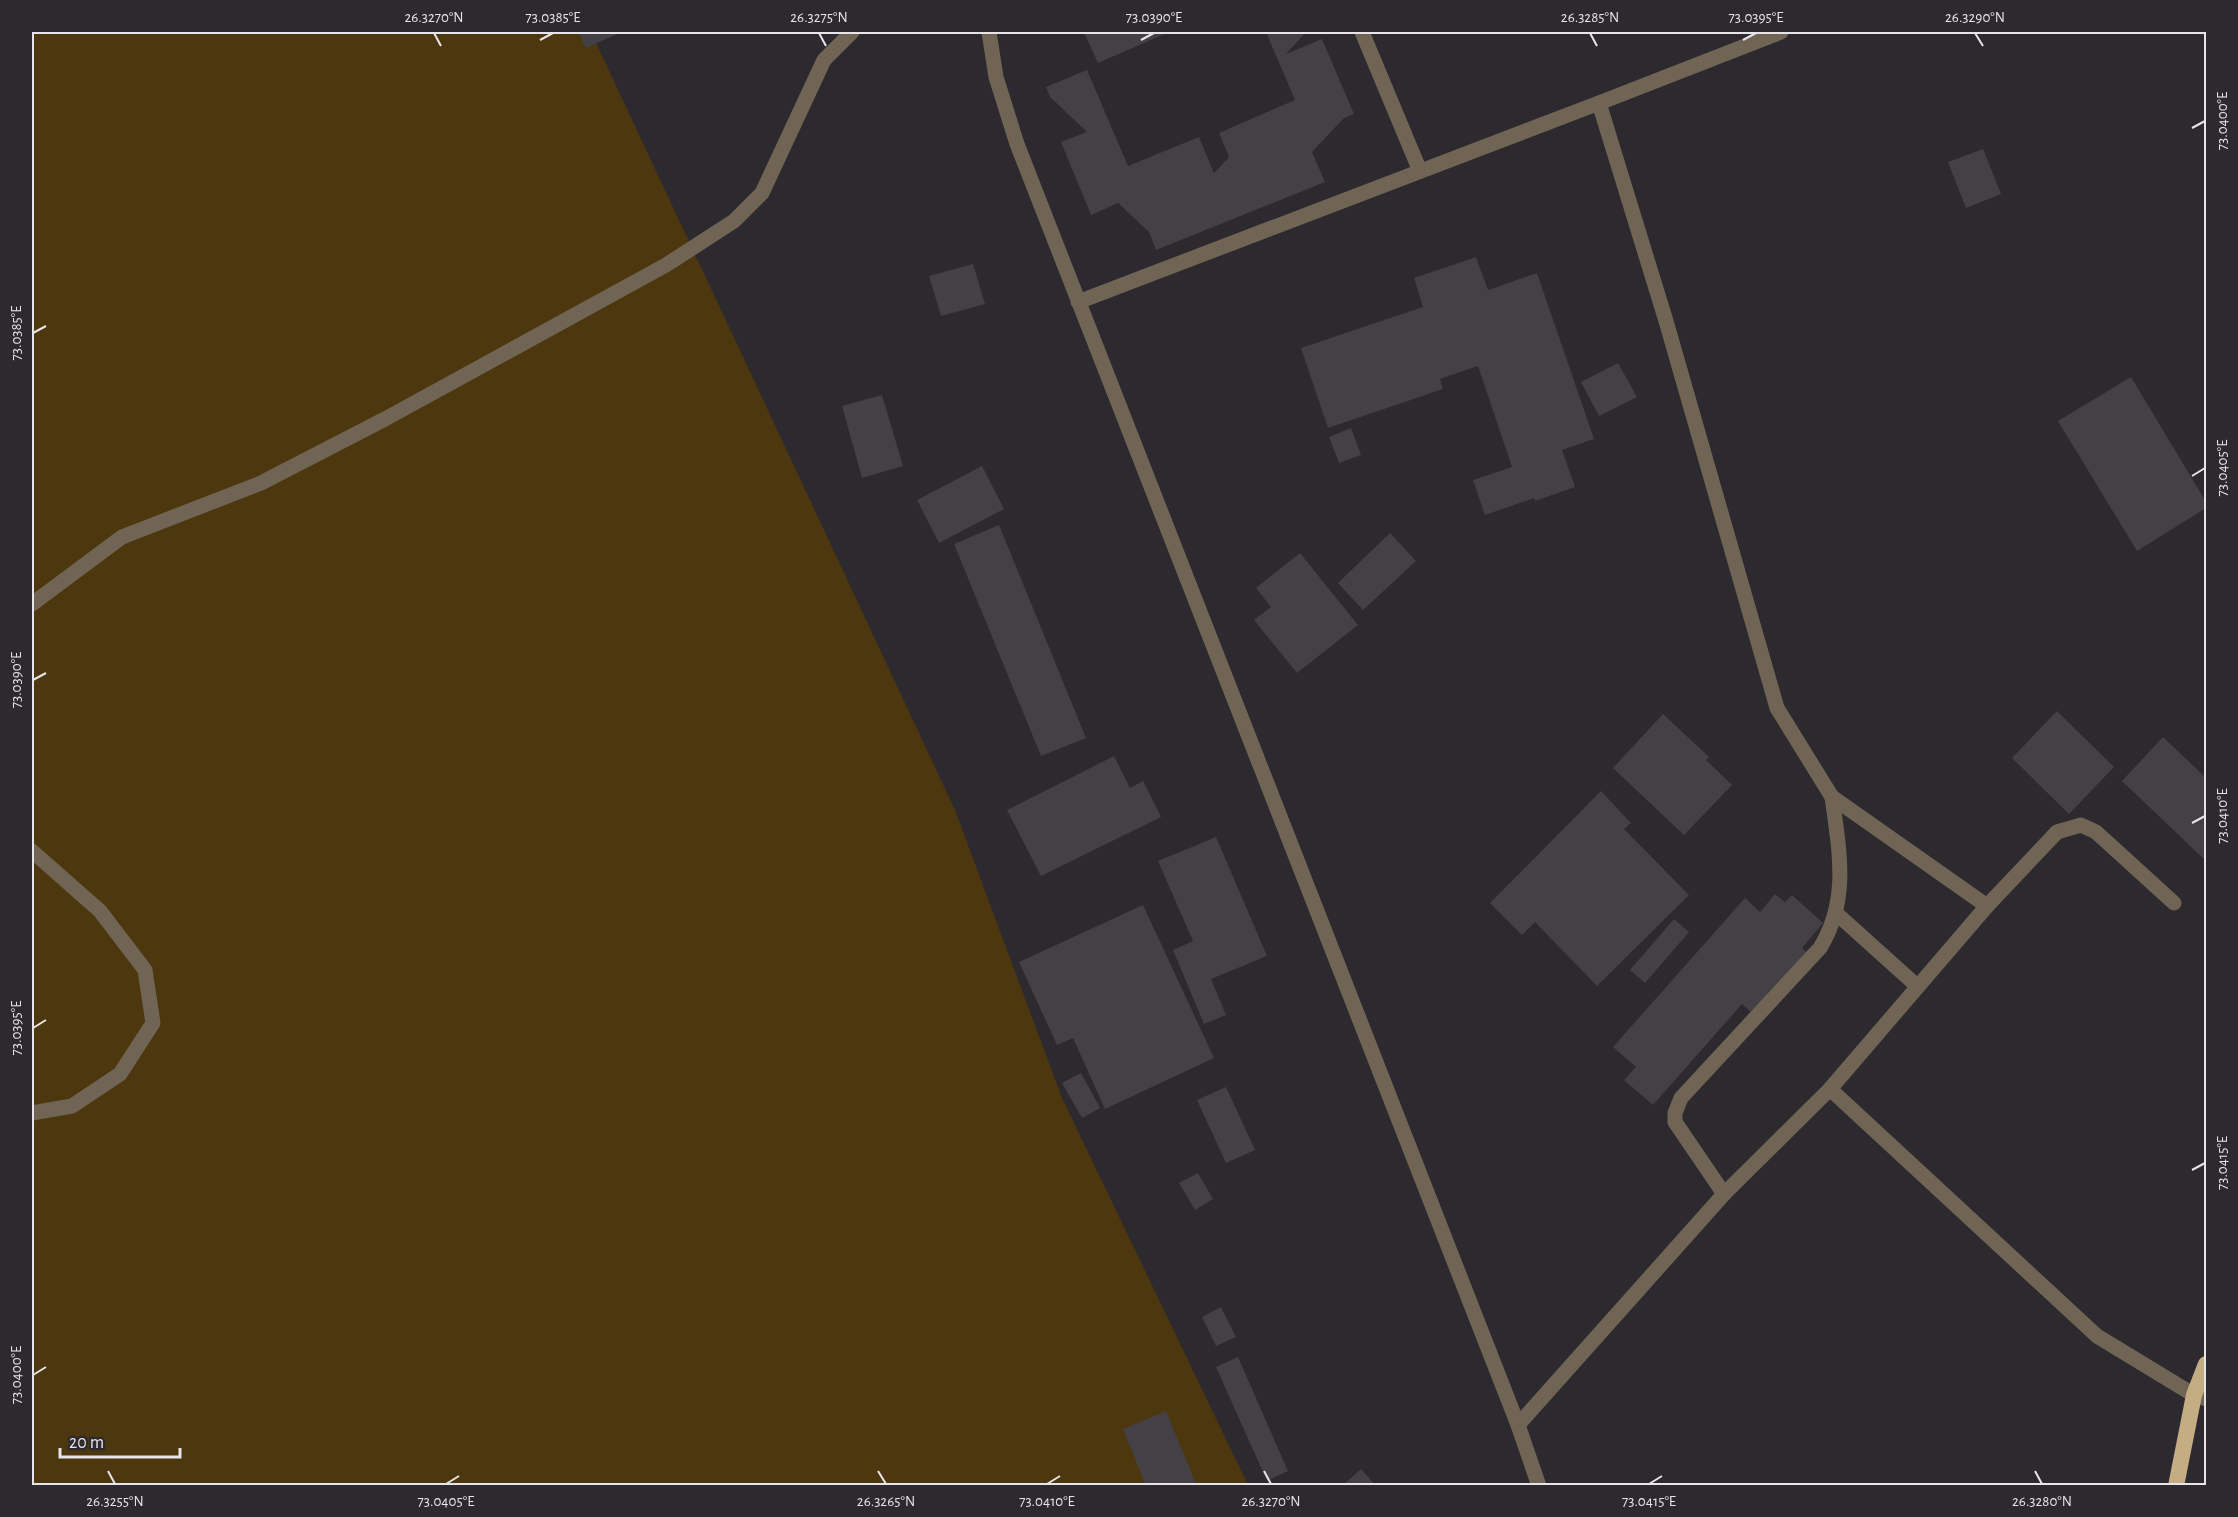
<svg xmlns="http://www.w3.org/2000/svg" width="2238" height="1517" font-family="'Alegreya Sans',sans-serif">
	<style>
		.green { fill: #4d370e }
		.building { fill: #434046 }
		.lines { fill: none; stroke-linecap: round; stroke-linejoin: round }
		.service { stroke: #706554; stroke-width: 15 }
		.trunk { stroke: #c4ac83; stroke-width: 16 }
		.ticks { fill: none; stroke: #e7e5e9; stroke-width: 2 }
		.neatline { fill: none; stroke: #e7e5e9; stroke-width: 2 }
		.ticks-label { font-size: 15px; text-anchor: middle; fill: #e7e5e9 }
	</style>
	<rect width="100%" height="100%" fill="#2c292f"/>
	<!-- green -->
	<polygon class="green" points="32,32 591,32 955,810 1062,1098 1248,1485 32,1485"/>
	<!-- building -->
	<g class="building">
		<polygon points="578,32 622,32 586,48"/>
		<polygon points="1084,32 1169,32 1098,63"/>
		<polygon points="1266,32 1306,32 1286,54 1322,39 1354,114 1344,118 1312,152 1325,182 1156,250 1149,232 1118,203 1091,215 1061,142 1087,132 1050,97 1046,87 1087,70 1128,166 1199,137 1214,173 1229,157 1219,133 1295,100"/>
		<polygon points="1983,149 2001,194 1966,208 1948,162"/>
		<polygon points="1476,257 1488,290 1537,273 1594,439 1562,450 1575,487 1535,501 1534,498 1485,515 1473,480 1512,467 1478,366 1440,379 1443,389 1328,428 1301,348 1423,307 1414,278"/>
		<polygon points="973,264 985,304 941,316 929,276"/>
		<polygon points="1618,363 1637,397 1599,416 1581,382"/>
		<polygon points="2131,377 2206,502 2206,508 2137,551 2058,421"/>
		<polygon points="882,395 903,466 862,478 842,406"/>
		<polygon points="1351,428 1361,455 1339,463 1329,437"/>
		<polygon points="982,466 1004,509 939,543 917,500"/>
		<polygon points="999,525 1086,738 1041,756 954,544"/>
		<polygon points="1390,533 1416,561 1363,610 1338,583"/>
		<polygon points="1300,553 1358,625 1297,673 1254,620 1271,607 1256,588"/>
		<polygon points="2057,711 2114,767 2069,814 2012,758"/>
		<polygon points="1663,714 1709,757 1706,760 1732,785 1684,835 1613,768"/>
		<polygon points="2163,737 2206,778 2206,861 2122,781"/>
		<polygon points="1114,756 1130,788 1143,781 1161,817 1041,876 1007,810"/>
		<polygon points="1601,791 1631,823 1624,829 1689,895 1597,986 1535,922 1522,935 1490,903"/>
		<polygon points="1216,837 1267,956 1211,979 1226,1015 1204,1024 1173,950 1193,941 1158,861"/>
		<polygon points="1775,894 1785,902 1792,895 1823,923 1802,948 1810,956 1756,1017 1742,1004 1653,1105 1624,1080 1636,1067 1613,1047 1745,898 1760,912"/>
		<polygon points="1143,905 1214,1058 1105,1109 1073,1038 1057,1045 1019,962"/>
		<polygon points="1674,919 1689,932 1645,983 1630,970"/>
		<polygon points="1081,1073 1100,1108 1082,1118 1062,1083"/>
		<polygon points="1226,1087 1255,1150 1226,1163 1197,1100"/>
		<polygon points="1198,1173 1213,1199 1195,1210 1179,1183"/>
		<polygon points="1221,1307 1236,1337 1216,1346 1202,1317"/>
		<polygon points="1238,1357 1288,1471 1267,1481 1216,1367"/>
		<polygon points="1166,1411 1197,1486 1146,1486 1123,1429"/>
		<polygon points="1361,1469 1376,1486 1342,1486"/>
	</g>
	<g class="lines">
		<!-- service -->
		<g class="service">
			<polyline points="989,32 996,77 1017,144 1518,1425 1539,1486"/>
			<polyline points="1362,32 1420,171"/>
			<polyline points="1781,32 1599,103 1666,321 1777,708 1832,797 1987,906 1830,1089"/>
			<polyline points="1078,302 1599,103"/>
			<polyline points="32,604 122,537 261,483 385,419 666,265 734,221 762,193 824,60 852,32"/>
			<polyline points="32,851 100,911 145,970 153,1023 120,1074 72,1106 32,1113"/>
			<polyline points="1987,906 2057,832 2081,825 2096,832 2174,903"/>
			<polyline points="1837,914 1917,986"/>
			<path d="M1724,1194L1675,1122V1113L1681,1098L1820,948C1850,899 1839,850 1832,797"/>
			<polyline points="1518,1425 1724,1194 1830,1089 2097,1336 2194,1395 2206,1399"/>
		</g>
		<!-- trunk -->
		<polyline class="trunk" points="2176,1486 2194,1395 2206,1364"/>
	</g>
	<!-- ticks -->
	<path class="ticks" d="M434,33L441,46M819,33L826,46M1590,33L1597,46M1975,33L1983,46M540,40L553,33M1141,40L1154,33M1743,40L1756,33M2192,128L2205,121M33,333L46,326M2192,476L2205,468M33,680L46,673M2192,823L2205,816M33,1028L46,1020M2192,1170L2205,1163M33,1375L46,1367M108,1471L115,1484M878,1471L886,1484M1264,1471L1271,1484M2035,1471L2042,1484M446,1484L459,1476M1047,1484L1060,1476M1649,1484L1662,1476"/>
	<!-- border -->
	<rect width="2238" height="1517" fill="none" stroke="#2c292f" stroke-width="66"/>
	<!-- scale -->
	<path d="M60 1448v9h120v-9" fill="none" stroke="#e7e5e9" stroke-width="3"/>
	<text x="69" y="1448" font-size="18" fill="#e7e5e9" stroke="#2c292f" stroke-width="4.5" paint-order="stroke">20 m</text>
	<rect x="33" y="33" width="2172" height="1451" class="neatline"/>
	<g class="ticks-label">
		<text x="434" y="22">26.3270°N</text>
		<text x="553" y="22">73.0385°E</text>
		<text x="819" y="22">26.3275°N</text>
		<text x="1154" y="22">73.0390°E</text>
		<text x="1590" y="22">26.3285°N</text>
		<text x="1756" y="22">73.0395°E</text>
		<text x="1975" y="22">26.3290°N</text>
		<text transform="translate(2222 121) rotate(-90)" y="5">73.0400°E</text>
		<text transform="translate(16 333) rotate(-90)" y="5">73.0385°E</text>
		<text transform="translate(2222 468) rotate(-90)" y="5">73.0405°E</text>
		<text transform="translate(16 680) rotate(-90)" y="5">73.0390°E</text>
		<text transform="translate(2222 816) rotate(-90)" y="5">73.0410°E</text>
		<text transform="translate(16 1028) rotate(-90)" y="5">73.0395°E</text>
		<text transform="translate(2222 1163) rotate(-90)" y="5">73.0415°E</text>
		<text transform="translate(16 1375) rotate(-90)" y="5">73.0400°E</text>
		<text x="115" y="1506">26.3255°N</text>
		<text x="446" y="1506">73.0405°E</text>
		<text x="886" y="1506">26.3265°N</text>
		<text x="1047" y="1506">73.0410°E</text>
		<text x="1271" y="1506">26.3270°N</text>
		<text x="1649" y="1506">73.0415°E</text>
		<text x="2042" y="1506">26.3280°N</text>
	</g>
</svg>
